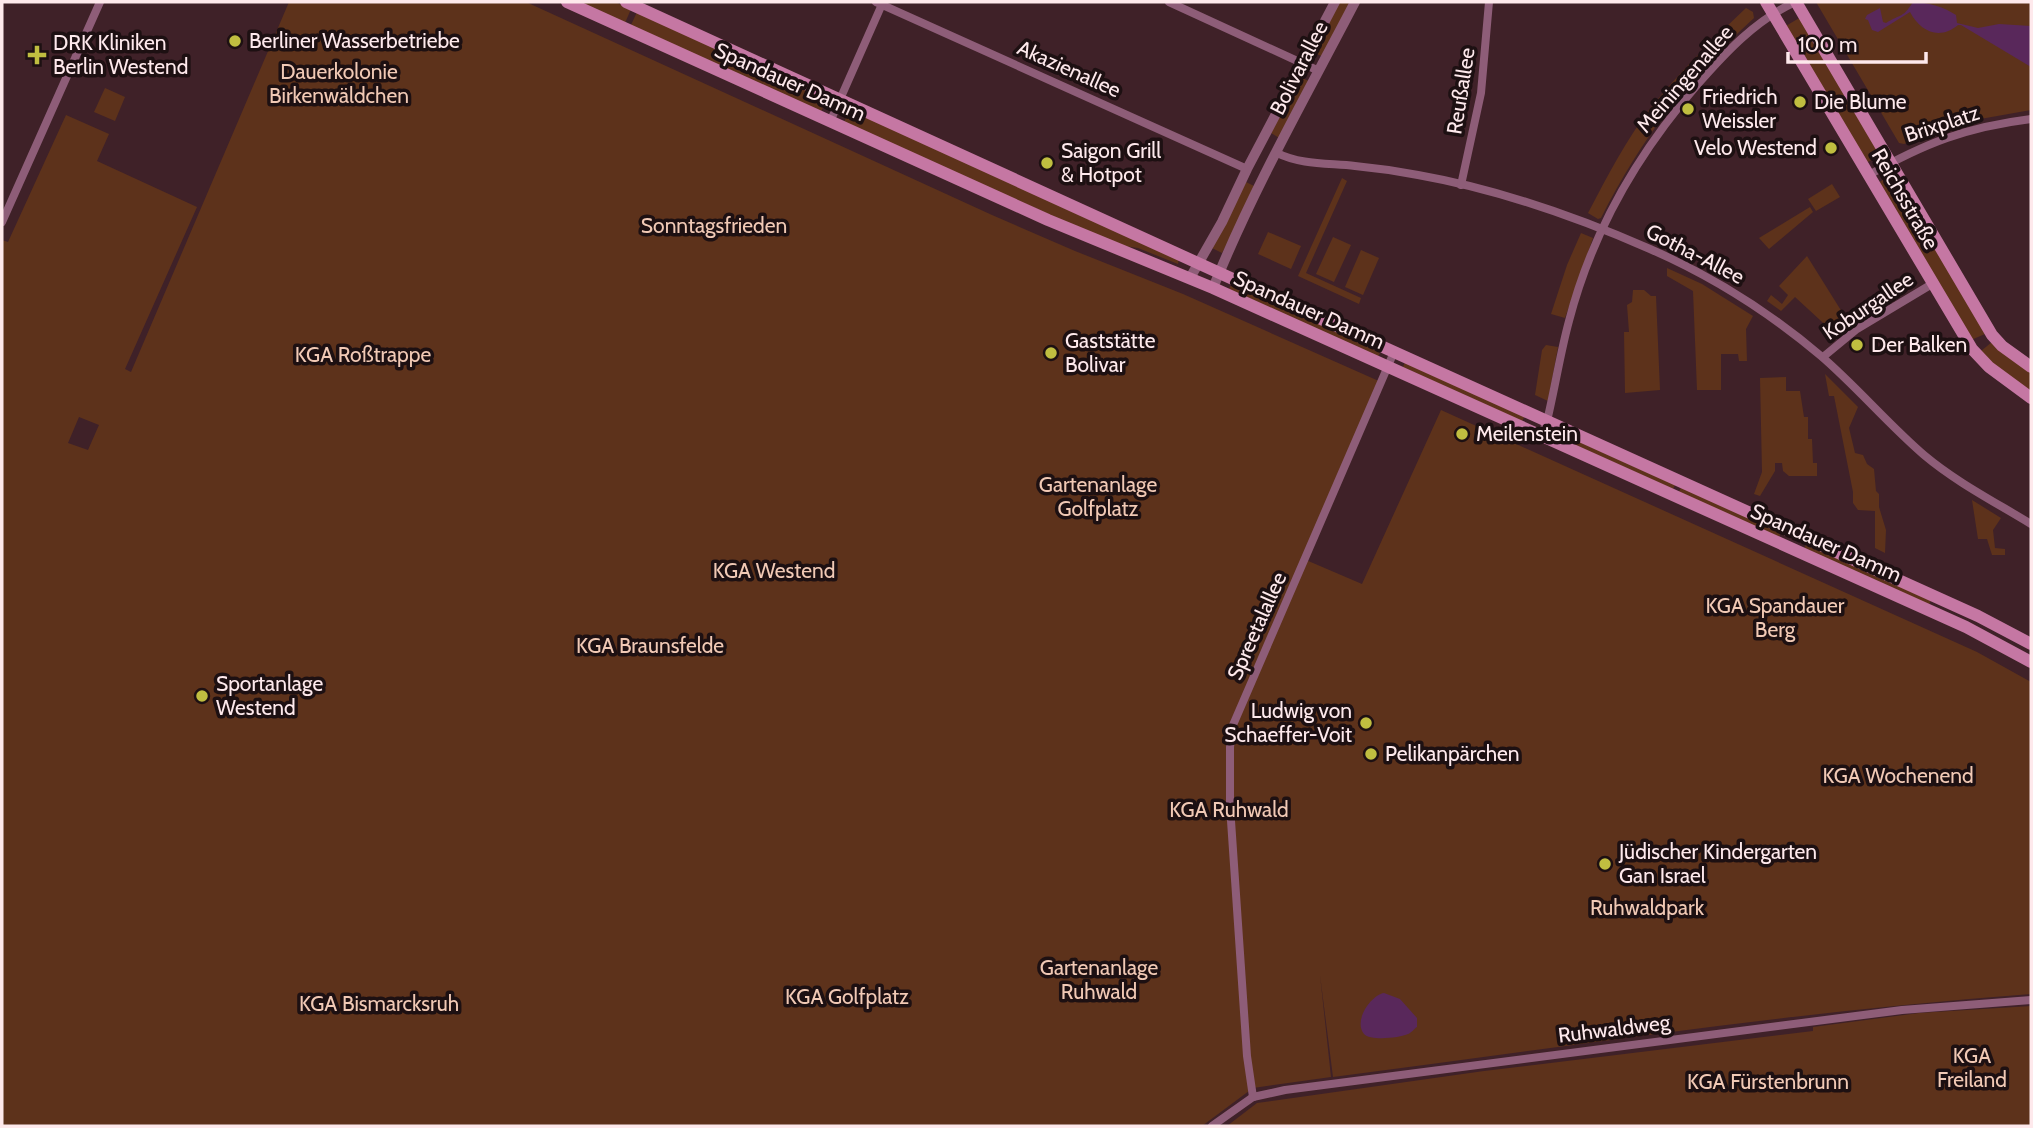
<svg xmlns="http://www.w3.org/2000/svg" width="2033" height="1128" font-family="Cabin,sans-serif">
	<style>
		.green { fill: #5d321b; fill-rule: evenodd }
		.water { fill: #59285b }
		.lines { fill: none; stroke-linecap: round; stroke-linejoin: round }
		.minor { stroke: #8e5d78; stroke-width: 8 }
		.tertiary { stroke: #8e5d78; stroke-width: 10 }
		.secondary { stroke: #c577a3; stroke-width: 12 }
		.poi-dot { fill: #c0be40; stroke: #1d1012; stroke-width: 2.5 }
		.labels { text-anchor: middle; stroke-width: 7; stroke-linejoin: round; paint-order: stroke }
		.poi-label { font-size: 21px; fill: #fee9ec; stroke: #1d1012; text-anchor: start }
		.street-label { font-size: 21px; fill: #fee9ec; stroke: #1d1012 }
		.park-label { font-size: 21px; fill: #f1c9b5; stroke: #1d1012 }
	</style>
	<rect width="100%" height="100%" fill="#3f2128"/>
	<!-- green -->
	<g class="green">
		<path d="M289,2H526L992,215L1075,251L1183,294L1381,382L1306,560L1362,584L1441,410L1977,652L2031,682V994C1797,1011 1566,1047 1333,1077L1320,975L1331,1077L1253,1088L1202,1126H2V240L8,242L66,115L109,134L97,161L197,207L125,369L131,372ZM79,417L99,425L88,450L68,443Z"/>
		<polygon points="579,2 615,2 631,9 625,23"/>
		<polygon points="1339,2 1351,2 1323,57 1313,52"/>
		<polygon points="1816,2 2031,2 2031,110 1969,121 1904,144 1899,143"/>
		<path d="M1746,8L1753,12L1754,18C1687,79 1642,137 1601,218L1598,219L1588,213C1607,177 1627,138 1652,106C1681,71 1713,39 1746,8Z"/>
		<polygon points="637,12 827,98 821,112 631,25"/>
		<polygon points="1801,17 1883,154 1866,163 1784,27"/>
		<polygon points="1300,77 1311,82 1281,139 1271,133"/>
		<polygon points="105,88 125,97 115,121 94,112"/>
		<polygon points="850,109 1179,259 1178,264 1138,248 1117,245 844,122"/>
		<polygon points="1894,173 1985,334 1971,340 1878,183"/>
		<polygon points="1342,178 1347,181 1306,273 1361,298 1359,304 1298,276"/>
		<polygon points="1246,182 1256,187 1222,253 1212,248"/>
		<polygon points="1832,184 1840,197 1816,211 1808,199"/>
		<polygon points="1810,207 1813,212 1769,249 1759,238"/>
		<polygon points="1268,232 1301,246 1291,269 1258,254"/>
		<polygon points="1581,233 1593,238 1565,318 1551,314 1567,265"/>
		<polygon points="1333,237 1351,245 1334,282 1316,274"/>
		<polygon points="1361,250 1379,258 1363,295 1345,287"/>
		<polygon points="1807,256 1847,320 1833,332 1795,297 1781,311 1767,301 1771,295 1782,304 1788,295 1779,286"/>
		<polygon points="1667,268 1702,284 1753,316 1746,329 1747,361 1739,361 1738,354 1721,354 1721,390 1697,390 1693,291 1667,276"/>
		<polygon points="1232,283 1381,351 1378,357 1229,289"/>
		<polygon points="1633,290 1644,290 1651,296 1656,296 1660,390 1625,393 1624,332 1629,332 1627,305 1632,302"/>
		<polygon points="1992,342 2031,370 2031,394 1999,371 1981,351"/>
		<polygon points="1546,345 1558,347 1548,401 1535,395 1542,350"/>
		<polygon points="1405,362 1525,416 1522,421 1403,367"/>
		<polygon points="1825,374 1858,407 1849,428 1855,453 1863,455 1867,464 1874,469 1876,491 1879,494 1879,507 1886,530 1885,553 1875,548 1875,511 1858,510 1853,503 1853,492 1834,396 1829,396"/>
		<polygon points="1786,377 1786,391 1800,391 1804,417 1808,417 1808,439 1812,439 1813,463 1817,463 1817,476 1789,476 1783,471 1782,463 1775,463 1775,471 1760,496 1754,494 1762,472 1760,378"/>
		<polygon points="1560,433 1675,485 1673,489 1558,437"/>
		<polygon points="1681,487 1781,532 1779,537 1679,492"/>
		<polygon points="1972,500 2001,518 1993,530 1995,548 2005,549 2005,555 1992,555 1987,539 1978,539"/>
		<polygon points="1806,544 1931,600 1929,605 1804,549"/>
		<polygon points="2031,1006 2031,1126 1227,1126 1257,1103 1484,1071 1813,1031 1813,1027 1919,1013"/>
	</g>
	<!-- water -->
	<g class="water">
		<path d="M1913,2C1927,2 1944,7 1956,15L1957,23L1978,28L1999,24L2031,26V67L1961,25H1958C1939,41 1920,31 1910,12L1878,32L1872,30L1868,20L1865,19L1867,15L1880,8L1883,22L1886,23C1902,13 1902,19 1913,2Z"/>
		<path d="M1384,993L1400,999L1417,1018V1027C1415,1028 1410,1034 1408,1034C1400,1038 1370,1041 1364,1034C1353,1021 1371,995 1384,993Z"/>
	</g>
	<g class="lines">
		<!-- minor -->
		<g class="minor">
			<polyline points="876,2 1247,169"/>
			<polyline points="1169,2 1319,71"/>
			<polyline points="830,122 883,2"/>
			<path d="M1277,153C1301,165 1329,163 1355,166C1376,168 1397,171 1418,175C1497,189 1577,217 1650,249C1712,276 1769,312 1821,356C1857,387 1888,424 1924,455C1956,482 1995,502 2031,524"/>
			<path d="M1869,175C1925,143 1967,127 2031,119"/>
			<polyline points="1461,185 1481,93 1489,2"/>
			<polyline points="2,222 100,2"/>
			<polyline points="1823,357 1857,329 1932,284"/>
			<path d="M1541,435L1547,421C1555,388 1560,354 1569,321C1592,232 1638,153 1698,84C1726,52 1756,20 1795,2"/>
			<polyline points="1253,1097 1247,1056 1230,806 1230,747 1233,725 1394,352"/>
			<polyline points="1212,1126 1253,1097 1285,1090 1902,1010 2031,1000"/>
		</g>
		<!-- tertiary -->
		<g class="tertiary">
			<polyline points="1190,278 1222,222 1247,169 1335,2"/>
			<path d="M1213,288C1253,189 1306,96 1355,2"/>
		</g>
		<!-- secondary -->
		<g class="secondary">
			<polyline points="567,2 1048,220 1213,288 1966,627 2031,662"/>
			<polyline points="626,2 1235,280 1978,616 2031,644"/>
			<polyline points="1766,2 1972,349 1989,367 2031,398"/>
			<polyline points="1796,2 1992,335 2002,346 2031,367"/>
		</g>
	</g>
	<!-- markers -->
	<g class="poi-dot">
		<circle cx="235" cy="41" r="7"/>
		<path d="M33.5 44.5h7v7h7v7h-7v7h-7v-7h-7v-7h7z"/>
		<circle cx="1800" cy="102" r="7"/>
		<circle cx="1688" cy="109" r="7"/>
		<circle cx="1831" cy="148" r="7"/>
		<circle cx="1047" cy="163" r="7"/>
		<circle cx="1857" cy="345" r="7"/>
		<circle cx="1051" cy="353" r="7"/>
		<circle cx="1462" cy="434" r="7"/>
		<circle cx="202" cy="696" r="7"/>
		<circle cx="1366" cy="723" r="7"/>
		<circle cx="1371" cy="754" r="7"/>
		<circle cx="1605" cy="864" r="7"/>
	</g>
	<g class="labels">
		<!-- poi labels -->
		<g class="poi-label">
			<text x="249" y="48">Berliner Wasserbetriebe</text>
			<text x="53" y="50">DRK Kliniken<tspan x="53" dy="24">Berlin Westend</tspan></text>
			<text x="1702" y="104">Friedrich<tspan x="1702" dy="24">Weissler</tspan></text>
			<text x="1814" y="109">Die Blume</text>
			<text x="1817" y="155" text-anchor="end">Velo Westend</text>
			<text x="1061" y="158">Saigon Grill<tspan x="1061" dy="24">&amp; Hotpot</tspan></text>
			<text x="1065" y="348">Gaststätte<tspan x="1065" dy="24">Bolivar</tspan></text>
			<text x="1871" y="352">Der Balken</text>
			<text x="1476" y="441">Meilenstein</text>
			<text x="216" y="691">Sportanlage<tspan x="216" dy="24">Westend</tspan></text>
			<text x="1352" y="718" text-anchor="end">Ludwig von<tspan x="1352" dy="24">Schaeffer-Voit</tspan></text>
			<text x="1385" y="761">Pelikanpärchen</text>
			<text x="1619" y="859">Jüdischer Kindergarten<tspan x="1619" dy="24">Gan Israel</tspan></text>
		</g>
		<!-- street labels -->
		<g class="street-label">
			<text transform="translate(1299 68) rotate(-63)" y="7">Bolivarallee</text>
			<text transform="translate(1069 69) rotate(24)" y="7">Akazienallee</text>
			<text transform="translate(1685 79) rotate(-49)" y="7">Meiningenallee</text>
			<text transform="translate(790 82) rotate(24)" y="7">Spandauer Damm</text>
			<text transform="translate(1461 91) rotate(-81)" y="7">Reußallee</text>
			<text transform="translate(1942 124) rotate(-18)" y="7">Brixplatz</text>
			<text transform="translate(1905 199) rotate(60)" y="7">Reichsstraße</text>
			<text transform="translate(1695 254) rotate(27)" y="7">Gotha-Allee</text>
			<text transform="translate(1868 306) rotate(-34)" y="7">Koburgallee</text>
			<text transform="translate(1309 310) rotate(24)" y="7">Spandauer Damm</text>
			<text transform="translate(1826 543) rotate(24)" y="7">Spandauer Damm</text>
			<text transform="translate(1257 626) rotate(-66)" y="7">Spreetalallee</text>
			<text transform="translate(1614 1029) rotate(-7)" y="7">Ruhwaldweg</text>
		</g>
		<!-- park labels -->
		<g class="park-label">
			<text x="339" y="79">Dauerkolonie<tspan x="339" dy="24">Birkenwäldchen</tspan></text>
			<text x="714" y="233">Sonntagsfrieden</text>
			<text x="363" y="362">KGA Roßtrappe</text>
			<text x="1098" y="492">Gartenanlage<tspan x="1098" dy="24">Golfplatz</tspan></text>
			<text x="774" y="578">KGA Westend</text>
			<text x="1775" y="613">KGA Spandauer<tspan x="1775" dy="24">Berg</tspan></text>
			<text x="650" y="653">KGA Braunsfelde</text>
			<text x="1898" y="783">KGA Wochenend</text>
			<text x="1229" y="817">KGA Ruhwald</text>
			<text x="1647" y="915">Ruhwaldpark</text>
			<text x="1099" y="975">Gartenanlage<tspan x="1099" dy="24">Ruhwald</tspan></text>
			<text x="847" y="1004">KGA Golfplatz</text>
			<text x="379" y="1011">KGA Bismarcksruh</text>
			<text x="1972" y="1063">KGA<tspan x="1972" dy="24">Freiland</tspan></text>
			<text x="1768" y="1089">KGA Fürstenbrunn</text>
		</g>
	</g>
	<!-- border -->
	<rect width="2033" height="1128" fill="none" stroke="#fee9ec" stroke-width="7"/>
	<!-- scale -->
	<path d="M1788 52v10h138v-10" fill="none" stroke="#fee9ec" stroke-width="3.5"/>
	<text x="1798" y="52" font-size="21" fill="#fee9ec" stroke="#1d1012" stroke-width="5" paint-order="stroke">100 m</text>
</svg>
